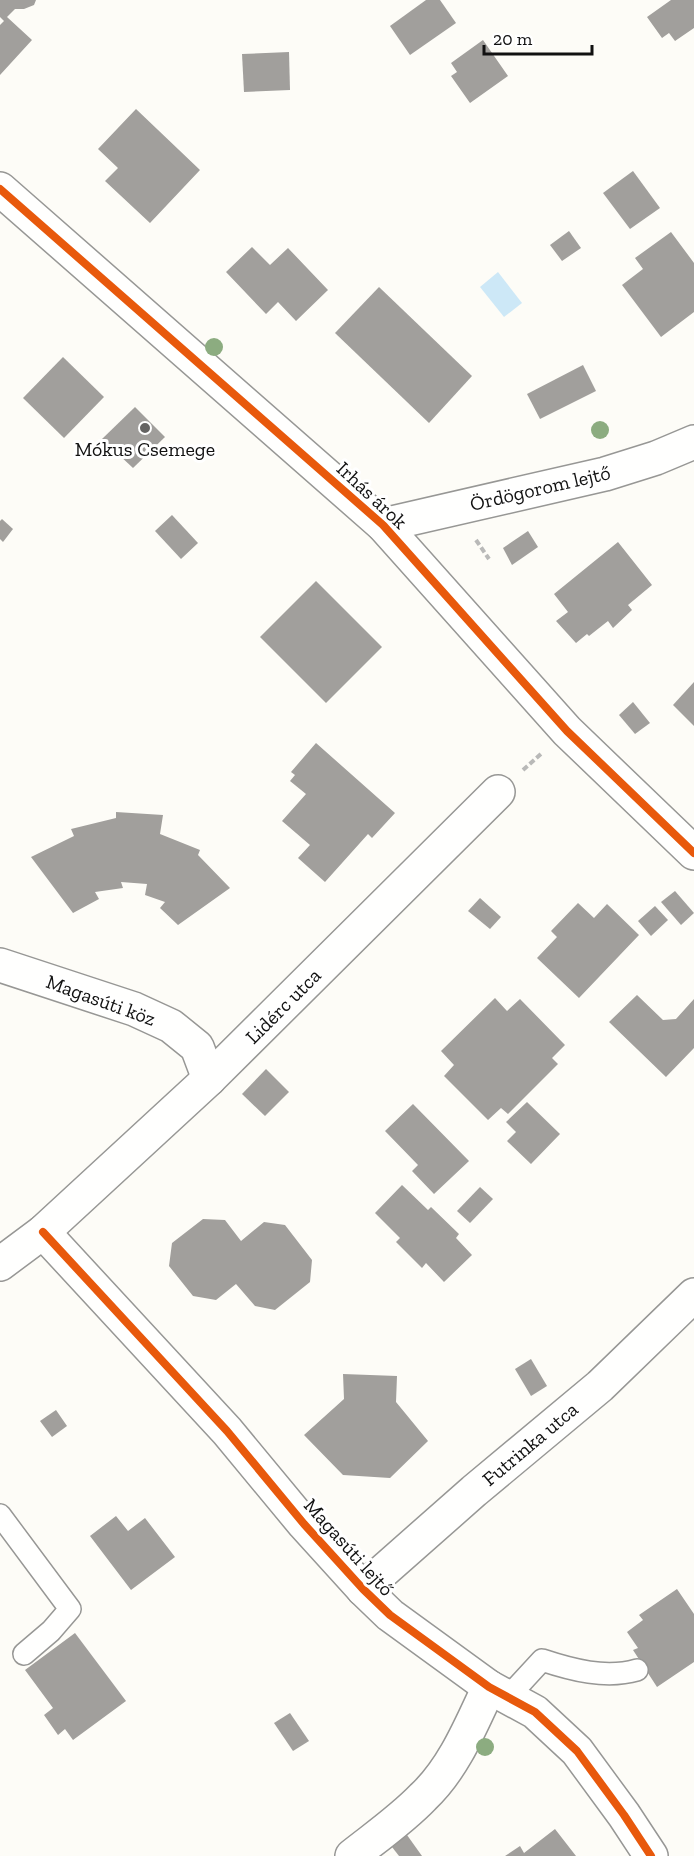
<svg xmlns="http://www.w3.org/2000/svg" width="694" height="1856" font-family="'Zilla Slab',serif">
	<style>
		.water { fill: #cde8f7 }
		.building { fill: #a19f9c }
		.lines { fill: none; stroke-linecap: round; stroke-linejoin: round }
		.service-casing { stroke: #979795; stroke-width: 24 }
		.minor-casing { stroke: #979795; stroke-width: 36 }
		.path { stroke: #b9b9b8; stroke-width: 4; stroke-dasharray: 6 3; stroke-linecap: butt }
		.service { stroke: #fffffe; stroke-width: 21 }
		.minor { stroke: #fffffe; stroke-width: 33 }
		.cycleway-casing { stroke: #fff; stroke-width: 11 }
		.cycleway { stroke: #e8590c; stroke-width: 8 }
		.tree { fill: #8cac80 }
		.poi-dot { fill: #646362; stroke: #fff; stroke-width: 2 }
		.labels { text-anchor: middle; stroke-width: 6; stroke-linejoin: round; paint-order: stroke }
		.poi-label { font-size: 20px; fill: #111; stroke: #fff }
		.street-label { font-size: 20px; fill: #111; stroke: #fff }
	</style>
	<rect width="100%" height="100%" fill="#fdfcf7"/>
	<!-- water -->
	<polygon class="water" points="498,272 522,303 504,317 480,287"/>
	<!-- building -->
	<g class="building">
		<polygon points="0,0 36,0 34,5 24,9 15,9 7,17 32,40 0,75 0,25 4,21 0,17"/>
		<polygon points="426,0 440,0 456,23 410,55 390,26"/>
		<polygon points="671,0 694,0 694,28 675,41 669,33 662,38 647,17"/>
		<polygon points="483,40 508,76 470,103 451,76 457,72 451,63"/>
		<polygon points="289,52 290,90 244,92 242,54"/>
		<polygon points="136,109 200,170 150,223 105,181 118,168 98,149"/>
		<polygon points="633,171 660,208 630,229 603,193"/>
		<polygon points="569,231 581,248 562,261 550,245"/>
		<polygon points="671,232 694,263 694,312 661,337 622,285 643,269 635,258"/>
		<polygon points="252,247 270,265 288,248 328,290 296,321 278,302 266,314 226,272"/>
		<polygon points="379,287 472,376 429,423 335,333"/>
		<polygon points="63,357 104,397 64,438 23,398"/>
		<polygon points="583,365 596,391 540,419 527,394"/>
		<polygon points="135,407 165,437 133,468 102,439"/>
		<polygon points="172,515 198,543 181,559 155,531"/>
		<polygon points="2,519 13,529 3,542 0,539 0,521"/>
		<polygon points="528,531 538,547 512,565 503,548"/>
		<polygon points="618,542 652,585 628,605 632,610 613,628 608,621 589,636 587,634 576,643 556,621 568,612 554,594"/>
		<polygon points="316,581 382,647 326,703 260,637"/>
		<polygon points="694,682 694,726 673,705"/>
		<polygon points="633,702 650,723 635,734 619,715"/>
		<polygon points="316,743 395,813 372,838 368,834 325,882 298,858 310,845 282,821 306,794 290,781 295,775 291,772"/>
		<polygon points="116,812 163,815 160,834 200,850 198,855 230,888 178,925 160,908 165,902 145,895 147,884 121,882 123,888 95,892 99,899 73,913 31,857 74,836 71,829 116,818"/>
		<polygon points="675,891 694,913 681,925 661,902"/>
		<polygon points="480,898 501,917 490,929 468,911"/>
		<polygon points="578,903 594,918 607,904 639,935 579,998 537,958 557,937 551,931"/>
		<polygon points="655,906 668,920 651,936 638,921"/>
		<polygon points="637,995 663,1020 676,1019 694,999 694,1048 666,1077 609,1022"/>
		<polygon points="495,998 507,1011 520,999 565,1045 552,1058 558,1064 508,1114 501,1108 488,1120 444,1076 454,1065 441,1051"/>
		<polygon points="266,1069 289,1092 265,1116 242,1094"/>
		<polygon points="527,1102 560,1134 531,1164 507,1141 516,1132 506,1122"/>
		<polygon points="413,1104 469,1161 434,1194 412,1171 418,1165 385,1131"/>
		<polygon points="402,1185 428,1210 431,1207 459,1234 456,1238 472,1255 444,1282 426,1263 422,1268 396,1242 400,1238 375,1213"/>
		<polygon points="480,1187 493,1199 470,1223 457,1211"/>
		<polygon points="203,1219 225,1220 241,1241 264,1222 285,1225 312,1260 310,1282 275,1310 255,1306 236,1284 216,1300 193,1296 169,1266 172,1243"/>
		<polygon points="531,1359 547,1386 531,1396 515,1369"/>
		<polygon points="343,1374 397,1376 396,1402 428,1441 390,1478 343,1475 304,1435 344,1399"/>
		<polygon points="56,1410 67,1426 52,1437 40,1421"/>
		<polygon points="116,1516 128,1531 145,1518 175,1557 131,1590 90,1536"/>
		<polygon points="677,1589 694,1614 694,1662 657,1687 633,1650 638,1648 627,1632 643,1620 639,1615"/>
		<polygon points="75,1633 126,1701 73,1740 65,1729 58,1735 44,1715 53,1708 25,1670"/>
		<polygon points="290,1713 309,1741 293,1751 274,1723"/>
		<polygon points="555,1829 576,1856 505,1856 520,1846 524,1853"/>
		<polygon points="407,1835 422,1856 399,1856 392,1847"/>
	</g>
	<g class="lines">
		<defs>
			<g id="service">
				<polyline points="0,1515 70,1609 51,1631 24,1654"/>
				<path d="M508,1697L542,1660C572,1670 606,1679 637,1670"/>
			</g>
			<g id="minor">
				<polyline points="0,189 383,525 567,731 694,853"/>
				<polyline points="383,525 605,474 656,458 694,442"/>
				<polyline points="0,965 134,1009 171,1026 197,1047 209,1079"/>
				<polyline points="43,1232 227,1431 304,1524 363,1589 390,1615 489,1687 535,1712 577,1751 624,1815 651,1856"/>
				<polyline points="0,1264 43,1232 209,1079 498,792"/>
				<polyline points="363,1589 474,1491 600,1386 694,1295"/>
				<path d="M352,1856C376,1837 402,1819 423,1797C454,1768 471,1725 489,1687"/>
			</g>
		</defs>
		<!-- service casing -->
		<use href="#service" class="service-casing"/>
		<!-- minor casing -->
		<use href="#minor" class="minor-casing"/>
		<!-- path -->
		<g class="path">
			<polyline points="476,540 489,559"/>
			<polyline points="523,770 542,753"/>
		</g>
		<!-- service -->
		<use href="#service" class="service"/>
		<!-- minor -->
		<use href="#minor" class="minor"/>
		<defs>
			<g id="cycleway">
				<polyline points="0,189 383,525 567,731 694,853"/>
				<polyline points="43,1232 227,1431 304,1524 363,1589 390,1615 489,1687 535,1712 577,1751 624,1815 651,1856"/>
			</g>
		</defs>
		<!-- cycleway casing -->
		<use href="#cycleway" class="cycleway-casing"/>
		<!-- cycleway -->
		<use href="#cycleway" class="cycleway"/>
	</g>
	<!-- trees -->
	<g class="tree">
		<circle cx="214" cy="347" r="9"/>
		<circle cx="600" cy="430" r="9"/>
		<circle cx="485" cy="1747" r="9"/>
	</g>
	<!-- markers -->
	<circle class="poi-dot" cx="145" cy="428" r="6"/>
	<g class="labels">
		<!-- poi labels -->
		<g class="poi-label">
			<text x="145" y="456">Mókus Csemege</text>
		</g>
		<!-- street labels -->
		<g class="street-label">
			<text transform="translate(540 488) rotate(-13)" y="7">Ördögorom lejtő</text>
			<text transform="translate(372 495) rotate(43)" y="7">Irhás árok</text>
			<text transform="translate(101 1000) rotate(20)" y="7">Magasúti köz</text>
			<text transform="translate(283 1006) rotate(-45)" y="7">Lidérc utca</text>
			<text transform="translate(530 1444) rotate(-40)" y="7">Futrinka utca</text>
			<text transform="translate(349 1547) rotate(48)" y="7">Magasúti lejtő</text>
		</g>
	</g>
	<!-- scale -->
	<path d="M484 45v9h108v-9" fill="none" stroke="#111111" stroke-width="3"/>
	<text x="493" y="45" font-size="18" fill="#111111" stroke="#ffffff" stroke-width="4.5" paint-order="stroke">20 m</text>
</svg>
